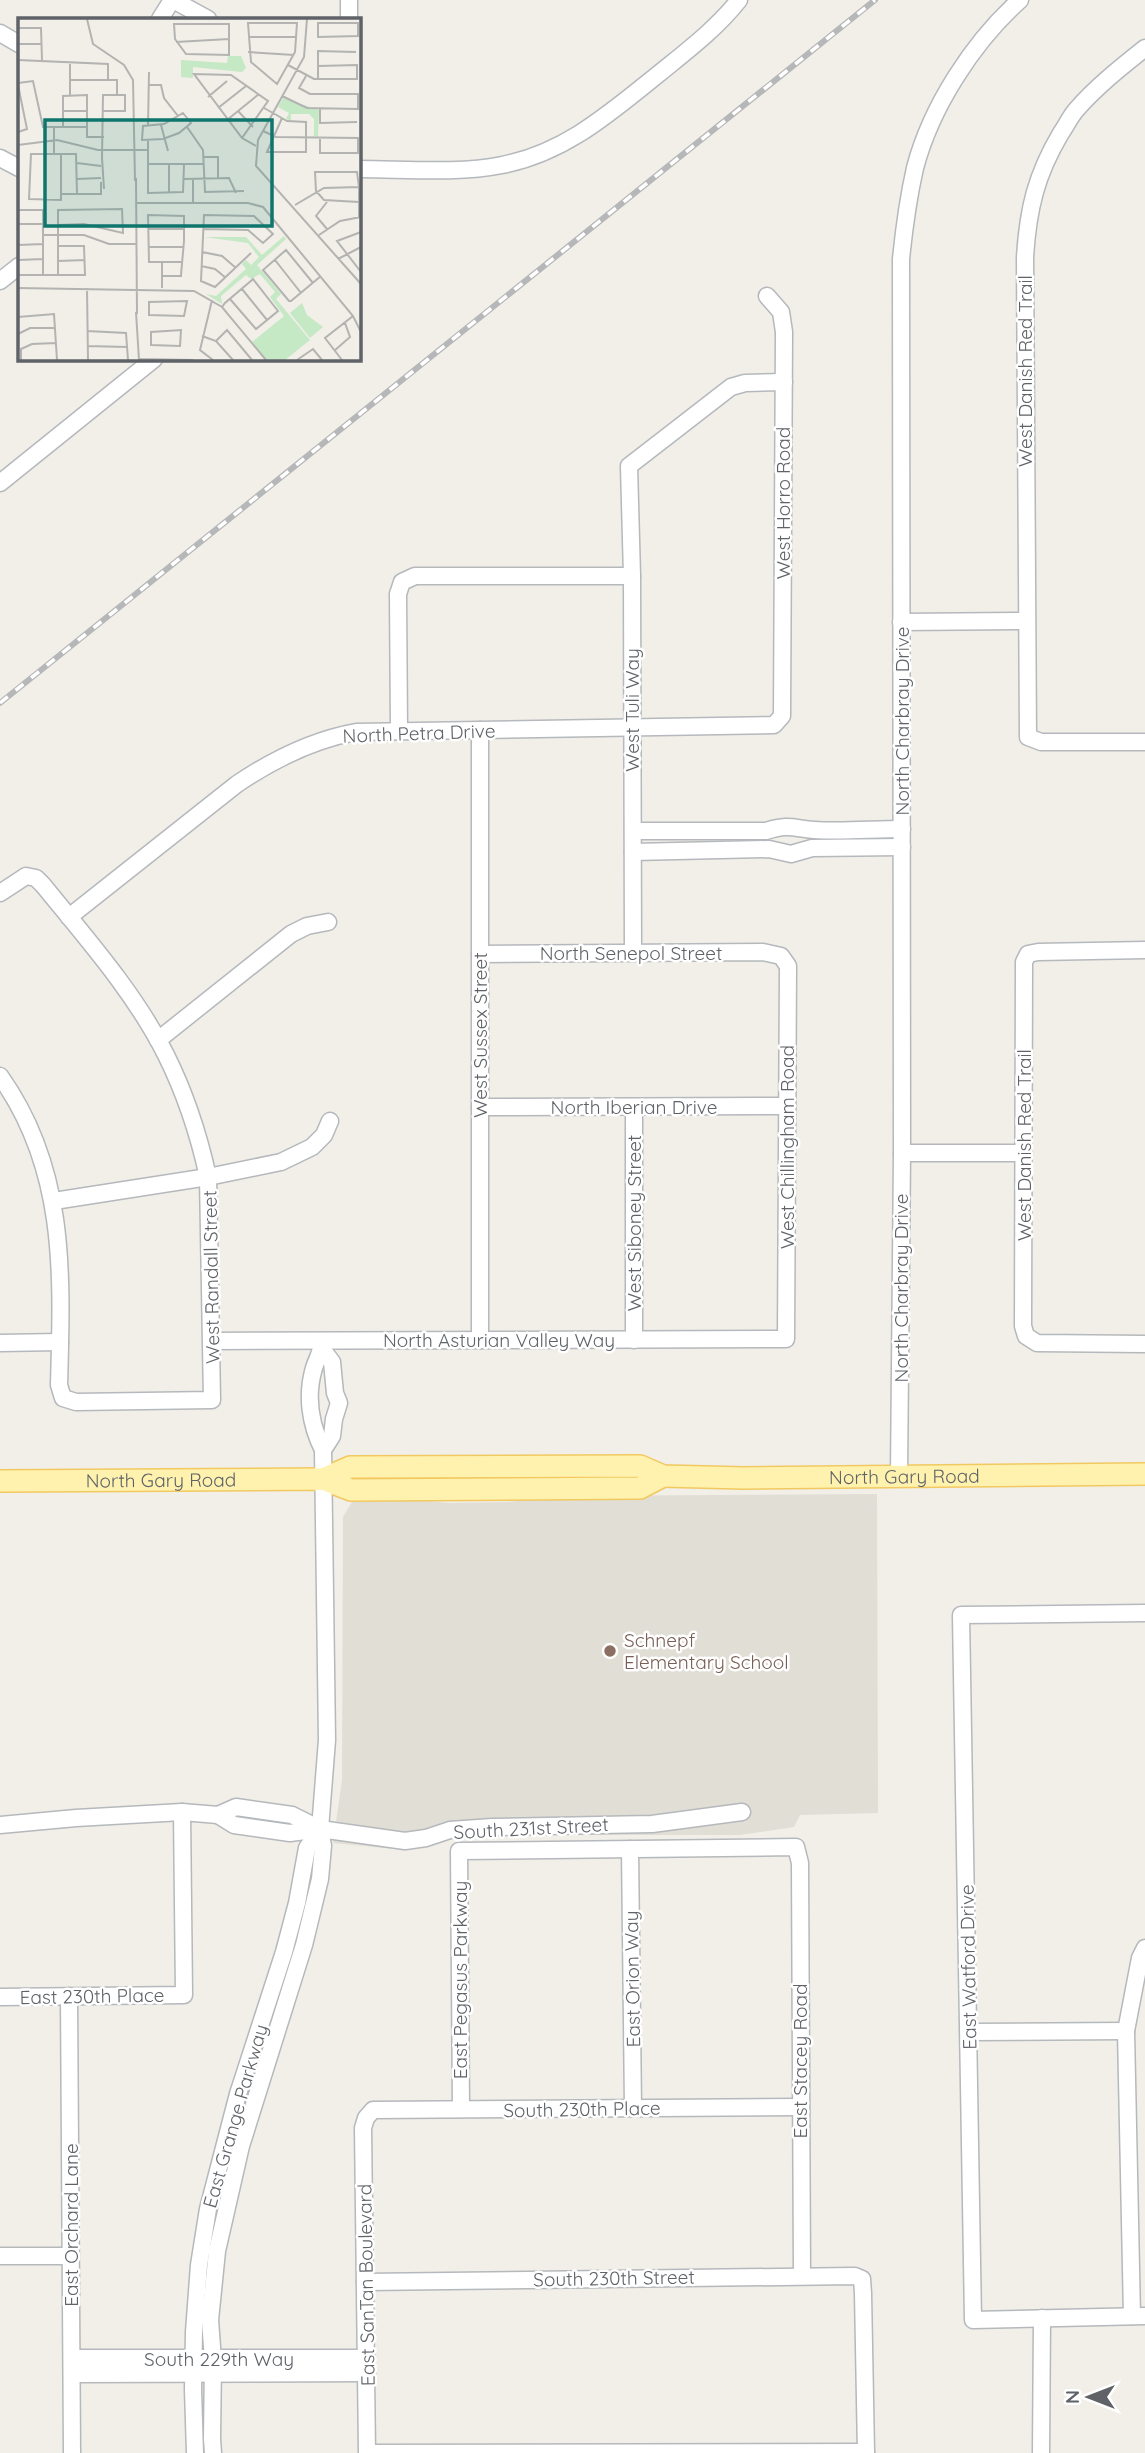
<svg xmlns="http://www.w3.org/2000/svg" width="1145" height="2453" font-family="Quicksand,sans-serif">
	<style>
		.education { fill: #e1ded6 }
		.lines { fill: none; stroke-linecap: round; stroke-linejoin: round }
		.minor-casing { stroke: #b5b8bc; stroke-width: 19 }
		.major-casing { stroke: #f2c960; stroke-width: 24 }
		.minor { stroke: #fff; stroke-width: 16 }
		.major { stroke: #fff2af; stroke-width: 21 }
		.rail-casing { stroke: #b6b7b8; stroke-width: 6 }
		.rail { stroke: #fff; stroke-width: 3.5; stroke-dasharray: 10; stroke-linecap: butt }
		.education-dot { fill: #8d6e63; stroke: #fff; stroke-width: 2.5 }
		.labels { text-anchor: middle; stroke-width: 5; stroke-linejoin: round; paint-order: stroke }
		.street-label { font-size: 19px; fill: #5f6368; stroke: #fff }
		.education-label { font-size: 19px; fill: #785e54; stroke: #fff; text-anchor: start }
		.inset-road { fill: none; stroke: #b3b3b1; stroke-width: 2 }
		.view { fill: #0f766e; fill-opacity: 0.15; stroke: #0f766e; stroke-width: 3.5 }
		.inset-edge { fill: none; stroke: #5f6368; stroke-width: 3.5 }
	</style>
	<rect width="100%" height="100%" fill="#f1efe8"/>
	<!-- education -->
	<polygon class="education" points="877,1494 878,1813 800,1815 794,1827 740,1835 465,1835 405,1850 333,1843 342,1780 343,1517 353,1500 401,1499 450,1503 509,1502 555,1496"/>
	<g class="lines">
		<defs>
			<g id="minor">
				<polyline points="173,0 208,19"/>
				<polyline points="349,0 349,19"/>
				<polyline points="160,19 172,0"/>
				<polyline points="0,33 19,44"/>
				<path d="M1145,48C1121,67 1096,87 1076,110C1070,117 1066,126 1061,133C1036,175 1028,209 1025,257L1028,737L1041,742H1145"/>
				<polyline points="0,158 19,168"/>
				<path d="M359,169C404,169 458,174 502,165C566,153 612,111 661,72C688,50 717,28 739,0"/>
				<polyline points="0,281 19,266"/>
				<polyline points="0,483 154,359"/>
				<polyline points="901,622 1026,621"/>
				<polyline points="480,730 480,1340"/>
				<polyline points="399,731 398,594 402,582 415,576 632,576"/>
				<path d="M633,831H766C789,824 792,828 814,830C843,832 873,829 902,829"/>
				<polyline points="633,852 769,849 791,854 812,848 902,847"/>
				<path d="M0,893L26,876L36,878L43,885C86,938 135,993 166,1055C185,1093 199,1136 208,1177L212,1400L76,1402L63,1398L59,1385C62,1275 67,1170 0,1076"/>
				<path d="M69,917L237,784C274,759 312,740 356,732L774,725L782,716L784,332L781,312L767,296"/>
				<polyline points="1145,950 1038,952 1028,954 1024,962 1023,1326 1026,1336 1037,1343 1145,1344"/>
				<polyline points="633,953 632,576 629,466 731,387 745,383 784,382"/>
				<polyline points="158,1040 291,934 307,926 328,922"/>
				<polyline points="480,1107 787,1106"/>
				<polyline points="902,1153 1024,1153"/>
				<polyline points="54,1201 208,1177 281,1162 312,1147 324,1135 330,1121"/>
				<polyline points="634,1340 634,1107"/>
				<polyline points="212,1341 786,1339 788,966 781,956 763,952 480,954"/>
				<polyline points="0,1343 60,1342"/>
				<polyline points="322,1349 332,1362 335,1393 339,1403 334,1419 332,1436 323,1450"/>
				<path d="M899,1476L902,1153L901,259C904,229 908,199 915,168C931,107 973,42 1020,0"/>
				<polyline points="1145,1613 961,1615 973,2320 1145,2316"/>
				<polyline points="218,1815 234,1825 290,1833 320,1829 405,1841 426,1838 450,1830 492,1827 652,1824 742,1812"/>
				<polyline points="0,1825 76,1818 182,1812 218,1815 236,1807 292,1815 320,1829"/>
				<polyline points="630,1849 633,2108"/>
				<polyline points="69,1996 72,2453"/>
				<polyline points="0,1997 184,1995 182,1812"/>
				<polyline points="969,2032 1126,2031"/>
				<polyline points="800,2107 373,2110 366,2118 363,2128 367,2453 866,2452"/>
				<polyline points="461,2109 459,1851 796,1847 800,1863 802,2275"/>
				<polyline points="0,2256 71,2256"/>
				<polyline points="365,2282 855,2276 862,2279 863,2293 866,2453"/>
				<polyline points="1132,2316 1126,2031 1140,1958 1145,1948"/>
				<polyline points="72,2358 367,2358"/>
				<polyline points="72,2374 367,2373"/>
				<polyline points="195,2453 193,2390 194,2332 199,2265 208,2209 238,2094 284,1952 297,1903 307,1848 320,1829"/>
				<path d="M213,2453L212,2439L213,2360L210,2320L217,2251L241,2146L304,1945L320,1879L323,1846L320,1829L327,1740L323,1450C310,1424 306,1395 314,1368C317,1358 322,1352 322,1341"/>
				<polyline points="1041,2453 1042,2318"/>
			</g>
			<g id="major">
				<path id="s1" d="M323,1479L350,1467L640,1466L663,1476L744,1478L1145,1474"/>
				<path id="s2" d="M0,1481L323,1479L351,1490L640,1488L663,1476"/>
			</g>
		</defs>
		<!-- minor casing -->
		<use href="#minor" class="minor-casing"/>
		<!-- major casing -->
		<use href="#major" class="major-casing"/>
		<!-- minor -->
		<use href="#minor" class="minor"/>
		<!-- major -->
		<use href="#major" class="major"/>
		<defs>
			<polyline id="rail" points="0,703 875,0"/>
		</defs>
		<!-- rail casing -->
		<use href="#rail" class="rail-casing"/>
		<!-- rail -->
		<use href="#rail" class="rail"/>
	</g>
	<!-- markers -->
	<circle class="education-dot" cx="610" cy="1651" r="7"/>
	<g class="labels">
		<!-- street labels -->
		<g class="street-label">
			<text transform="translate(1025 371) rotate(-90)" y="7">West Danish Red Trail</text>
			<text transform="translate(783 503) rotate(-90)" y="7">West Horro Road</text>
			<text transform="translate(632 710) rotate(-90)" y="7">West Tuli Way</text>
			<text transform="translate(902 721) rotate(-90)" y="7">North Charbray Drive</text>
			<text transform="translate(419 733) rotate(-2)" y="7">North Petra Drive</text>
			<text x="631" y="960">North Senepol Street</text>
			<text transform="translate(480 1035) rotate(-90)" y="7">West Sussex Street</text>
			<text x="634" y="1114">North Iberian Drive</text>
			<text transform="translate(1024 1145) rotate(-90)" y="7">West Danish Red Trail</text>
			<text transform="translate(787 1147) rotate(-90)" y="7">West Chillingham Road</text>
			<text transform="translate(634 1223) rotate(-90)" y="7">West Siboney Street</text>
			<text transform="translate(211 1277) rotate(-91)" y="7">West Randall Street</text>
			<text transform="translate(901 1288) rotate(-90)" y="7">North Charbray Drive</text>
			<text x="499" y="1347">North Asturian Valley Way</text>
			<text dy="7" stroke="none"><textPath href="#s1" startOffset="586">North Gary Road</textPath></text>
			<text dy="7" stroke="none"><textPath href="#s2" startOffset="161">North Gary Road</textPath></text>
			<text transform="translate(531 1828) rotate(-3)" y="7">South 231st Street</text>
			<text transform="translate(968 1967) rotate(-91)" y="7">East Watford Drive</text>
			<text transform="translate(632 1979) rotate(-91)" y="7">East Orion Way</text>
			<text transform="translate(460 1980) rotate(-90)" y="7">East Pegasus Parkway</text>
			<text transform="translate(92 1996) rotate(-1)" y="7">East 230th Place</text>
			<text transform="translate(800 2061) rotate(-90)" y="7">East Stacey Road</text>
			<text transform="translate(582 2109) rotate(-1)" y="7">South 230th Place</text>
			<text transform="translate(235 2116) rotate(-74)" y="7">East Grange Parkway</text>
			<text transform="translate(71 2225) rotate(-90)" y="7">East Orchard Lane</text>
			<text transform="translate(614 2278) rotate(-1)" y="7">South 230th Street</text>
			<text transform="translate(366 2285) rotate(-91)" y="7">East SanTan Boulevard</text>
			<text x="219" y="2366">South 229th Way</text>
		</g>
		<!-- education labels -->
		<g class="education-label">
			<text x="624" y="1647">Schnepf<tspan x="624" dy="22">Elementary School</tspan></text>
		</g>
	</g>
	<!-- overview -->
	<g transform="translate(18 18)">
		<rect width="343" height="343" fill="#f1efe8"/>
		<path d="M210,38H223L228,50L224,54L175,49V60L163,59V42L209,45ZM265,80L301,92L300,119L296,118V101L291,96H273V103L268,101L271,95L260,89ZM266,218L268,221L239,247L263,276L258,281L292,322L267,342H249L234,324L266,298L252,279L257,274L242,256L233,261L228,257L203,278L204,286L188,276L198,278L228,251L224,246L228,242L233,247L241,239L230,225L186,219H228L244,237ZM284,285L289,297L305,309L292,320L272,295Z" fill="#c5e8c5"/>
		<path class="inset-road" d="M69,1L75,26L106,47L115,62L117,163M289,1L286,39L240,122L238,148L343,266M230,5H279L277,34L259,66L233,44ZM300,5H340V18L300,19ZM156,6H211V37L168,36L157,21ZM0,10H23L24,42M230,19H279M158,24L211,21M0,26H24M230,34L276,37M0,42L90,46V62M52,46V78M270,47L296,61H339V47L300,48M300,61V33L338,34M52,62H99V77M0,65L15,63L25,109H69M0,67L9,111L0,114M130,67H143L146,80L160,98M264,78L289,90L340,91V76H292L281,70L288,58M190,79L209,63M200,90L228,68M246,90L255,95L269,103L288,104V134H249L264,100M302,91V105L339,104M45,93H69M85,93H107V77H85L84,140L86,171M220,93L235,109M165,95L173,105L161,115L145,121L124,122L125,108L146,106ZM209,102L241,76M143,107L150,133M130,108L131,54M36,109V136M45,109V78L69,77V119H86M169,109L185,132L187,174L226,173M245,113L258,119L340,120V135H302V120M224,120L250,83L213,57L176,56L224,120L238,128M130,122V175L165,174L166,147M0,127L39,122L80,132H130M27,136V182M43,136V182L11,181L13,136H58L59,176M186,139H200V160M59,145L83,148M130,146H186M151,146V175M118,160L119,296M59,161L83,160M166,161L211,160L218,175M175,161V185M44,176H83V164M341,184L306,182L298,173L297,154H339L341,169V199M118,185H230L245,189L335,298L343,314M277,187L306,170L341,169M0,192H25V257M0,206H25M40,207L66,206L105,215L104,191L40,192V257M130,211H166M185,211L230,212L245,225L255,216L236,198L186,197L183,263L197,269L233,235M309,211L298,198L309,184M343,214L319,223L343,254M25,217H66L91,226H118M301,217L322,203L343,199M0,227L25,226M130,229H165M184,234L204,238L218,250M320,241L343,229M0,242L25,241M257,242L283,275M40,243L67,242M144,244V270M183,248L197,251L208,260M0,257H67L66,228H40M144,258H163V257L166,223V198L130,197L131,244H164M295,265L268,232L245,252L271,283H273L303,258M0,270L176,273L204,289L248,342M69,270L70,342M224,271L249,302M194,282L182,332L195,342M169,283L166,298L131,297V284ZM204,289L207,285L234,262L235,261L260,293L238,311L212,281M118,294L121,342M0,299L36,296L39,342M163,312L162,328L133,327V314ZM69,313L108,315L110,342M0,316L12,310H37M184,318L198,323L215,342M198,323L209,312L234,342M69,328L109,329M316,333L332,319L327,305M121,341L175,342M3,342V331L14,326L38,325M279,342L295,331L304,342M324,342L307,320L335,298"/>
		<path class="view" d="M27,102H254V208H27Z"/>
		<rect width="343" height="343" class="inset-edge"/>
	</g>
	<!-- north arrow -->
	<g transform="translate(1089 2397) rotate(270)" stroke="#ffffff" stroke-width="5" paint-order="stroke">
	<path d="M0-5L12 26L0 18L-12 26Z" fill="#5f6368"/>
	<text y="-10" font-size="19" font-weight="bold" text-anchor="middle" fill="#5f6368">N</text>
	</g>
</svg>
